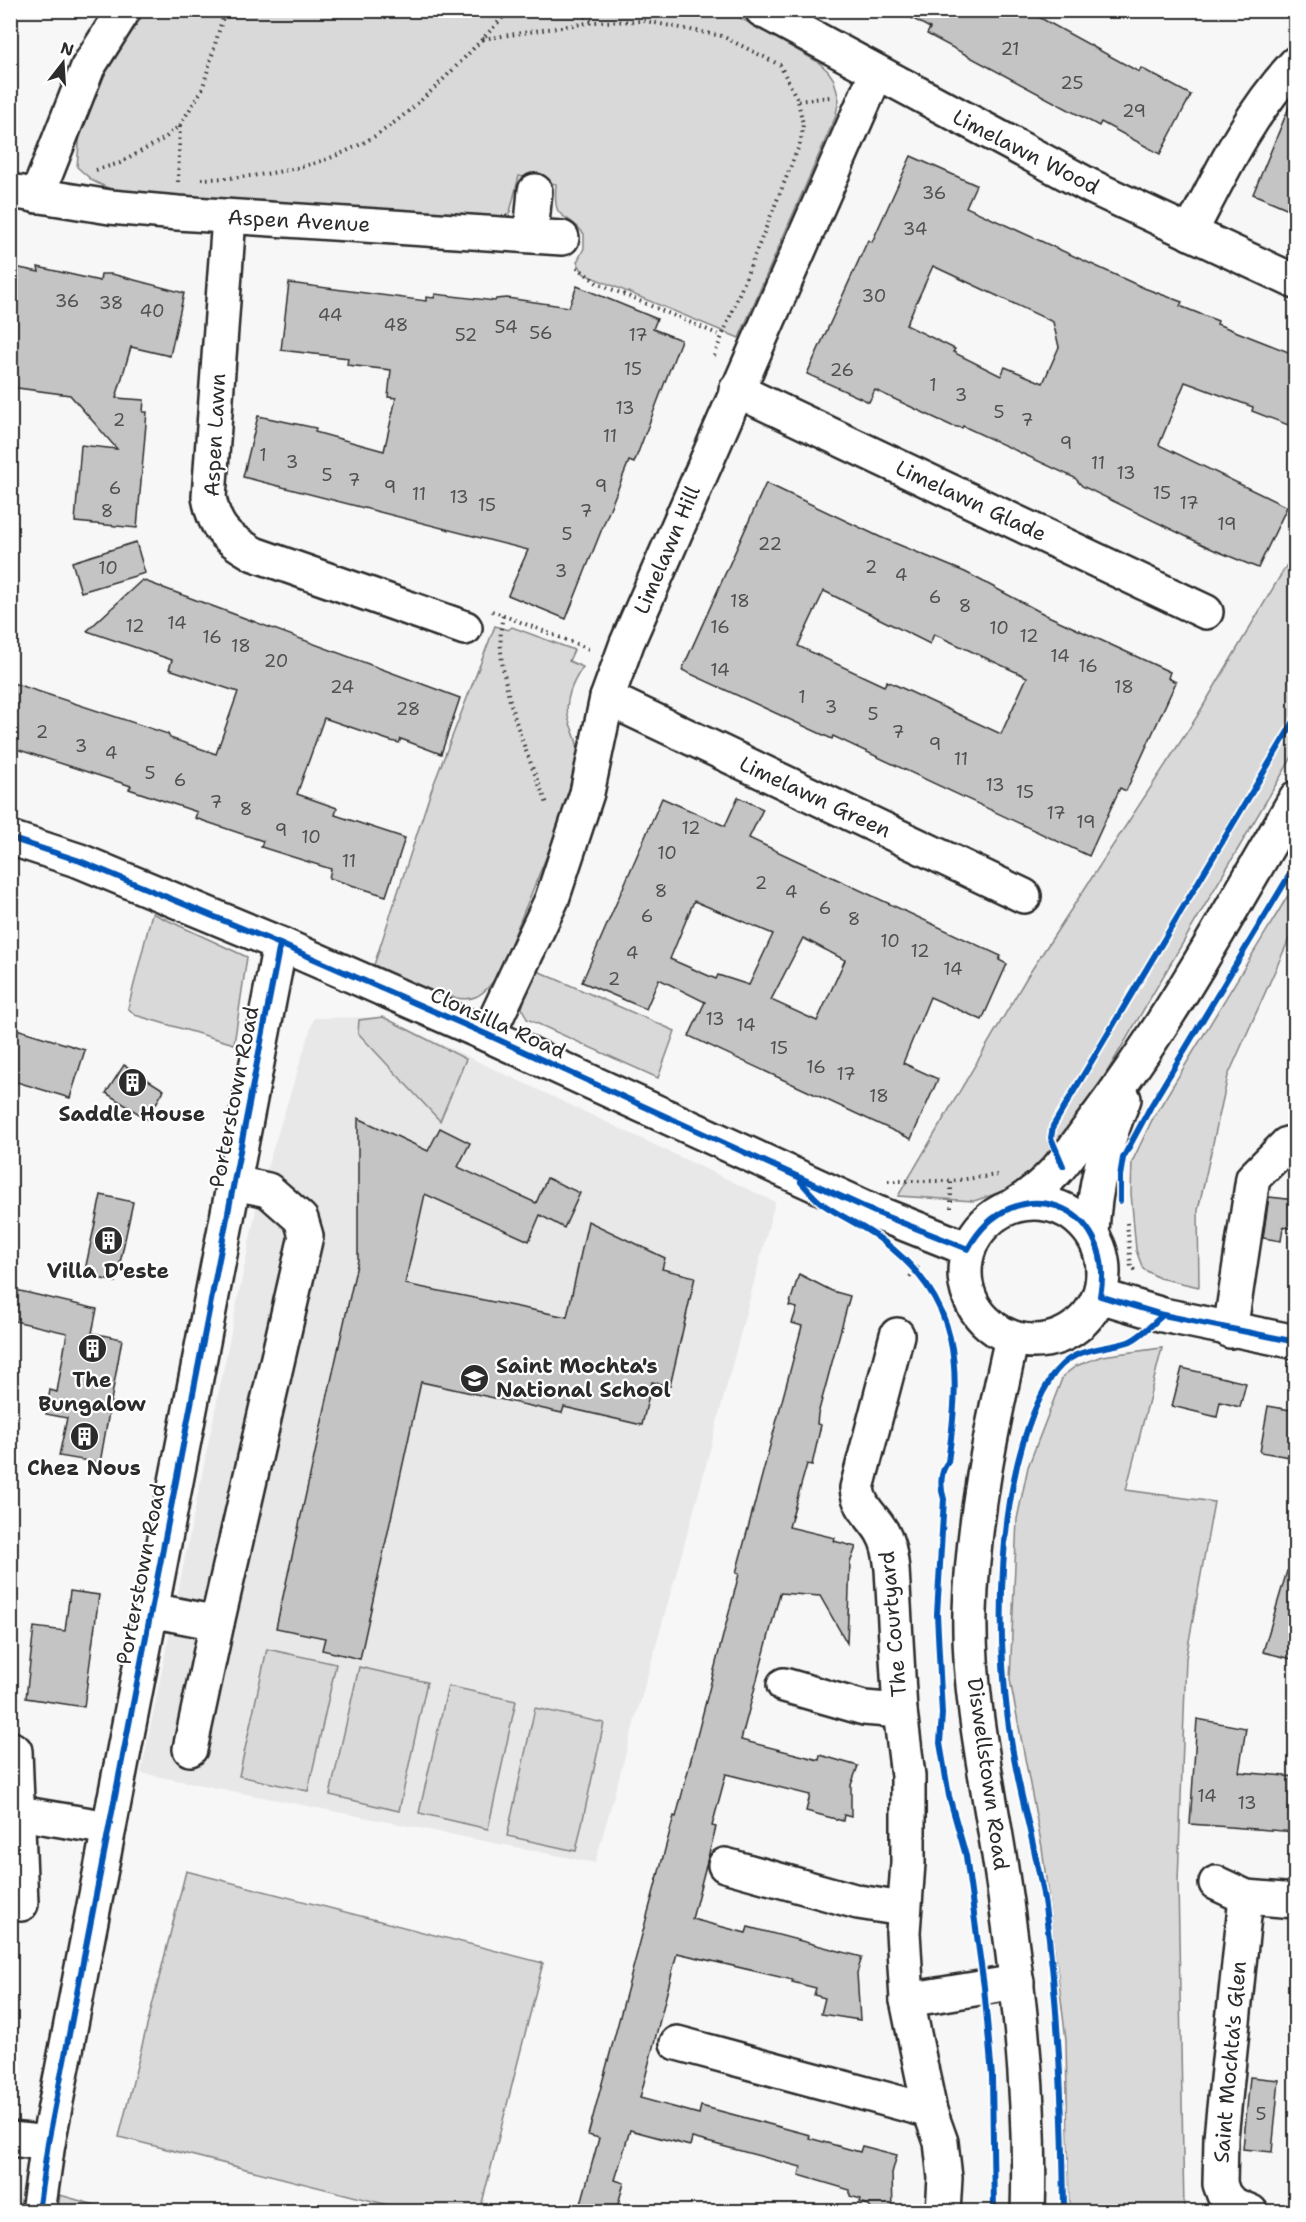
<svg xmlns="http://www.w3.org/2000/svg" width="1306" height="2222" font-family="'Shantell Sans',sans-serif">
	<style>
		.built { fill: #e8e8e8 }
		.green { fill: #d9d9d9; stroke: #828282; stroke-width: 1.5 }
		.building { fill: #c4c4c4; stroke: #2b2b2b; stroke-width: 1.5; fill-rule: evenodd }
		.lines { fill: none; stroke-linecap: round; stroke-linejoin: round }
		.minor-casing { stroke: #2b2b2b; stroke-width: 38 }
		.major-casing { stroke: #2b2b2b; stroke-width: 38 }
		.path { stroke: #2b2b2b; stroke-width: 4; stroke-dasharray: 1.5 4.5; stroke-linecap: butt }
		.minor { stroke: #fff; stroke-width: 33 }
		.major { stroke: #fff; stroke-width: 33 }
		.cycleway-casing { stroke: #fff; stroke-width: 10 }
		.cycleway { stroke: #0057b8; stroke-width: 6 }
		.labels { text-anchor: middle; stroke-width: 4.5; stroke-linejoin: round; paint-order: stroke }
		.number-label { font-size: 18px; fill: #515151 }
		.street-label { font-size: 21px; fill: #2b2b2b; stroke: #fff }
		.poi-label { font-size: 21px; font-weight: bold; fill: #2b2b2b; stroke: #fff }
	</style>
	<rect width="100%" height="100%" fill="#f7f7f7"/>
	<filter id="ink" filterUnits="userSpaceOnUse"><feTurbulence type="fractalNoise" baseFrequency=".0167" numOctaves="2"/><feDisplacementMap in="SourceGraphic" scale="12" xChannelSelector="R" yChannelSelector="G"/><feConvolveMatrix kernelMatrix="1 2 1 2 8 2 1 2 1" color-interpolation-filters="sRGB"/></filter>
	<g filter="url(#ink)">
		<!-- built -->
		<polygon class="built" points="384,1017 775,1202 697,1499 595,1863 141,1773 260,1190 314,1018"/>
		<!-- green -->
		<g class="green">
			<path d="M141,11H728L818,62L828,71L834,80L839,100L835,118L739,338L584,274L577,262L584,248V234C564,208 553,226 556,184L519,176L510,212L501,220L114,191L93,181L77,167L81,120L91,95Z"/>
			<polygon points="1295,551 1295,752 1084,1111 1025,1184 974,1201 898,1196 1027,977 1196,718"/>
			<path d="M495,626L508,630L512,627L574,650L569,661L583,667C573,681 563,702 569,720C572,731 578,740 578,752C579,766 574,780 572,794L498,975C492,983 485,993 475,997C453,1007 395,974 374,965L431,791Z"/>
			<polygon points="1295,884 1295,936 1290,937 1228,1076 1198,1210 1199,1287 1159,1278 1143,1269 1136,1250 1131,1193 1132,1162 1152,1120"/>
			<polygon points="152,913 247,957 234,1044 135,1015 128,1008"/>
			<polygon points="533,969 675,1031 658,1078 527,1019 522,1008"/>
			<polygon points="383,1017 466,1059 440,1121 358,1033 359,1020"/>
			<polygon points="1162,1348 1126,1490 1214,1502 1186,1658 1178,1882 1184,2211 1069,2211 1066,2040 1042,1847 1010,1680 1017,1519 1028,1467 1063,1376 1076,1366 1102,1356"/>
			<polygon points="267,1649 336,1664 308,1791 239,1776"/>
			<polygon points="359,1667 427,1682 399,1811 330,1795"/>
			<polygon points="448,1686 516,1701 488,1829 419,1813"/>
			<polygon points="535,1708 604,1723 576,1851 507,1836"/>
			<polygon points="186,1871 543,1963 480,2211 412,2211 119,2137"/>
			<polygon points="60,2195 116,2211 58,2211"/>
		</g>
		<!-- building -->
		<g class="building">
			<polygon points="897,10 1026,10 1139,72 1141,68 1191,95 1160,154 1101,122 1099,126 927,34 930,28"/>
			<polygon points="1295,93 1296,93 1296,212 1253,194"/>
			<path d="M911,156L976,185L966,207L1144,288L1182,302L1180,306L1218,321L1217,324L1296,355V428L1252,411L1253,407L1185,382L1159,445L1287,507L1258,568L1212,549L1082,486L1075,478L963,426L962,428L952,426L875,390L869,402L807,374L868,240L872,242ZM933,266L1053,322L1059,347L1043,383L1005,367L1001,376L953,352L955,349L906,325Z"/>
			<polygon points="10,266 39,272 38,267 100,281 101,274 112,274 184,293 170,356 131,347 116,398 144,400 143,412 147,412 137,528 75,522 81,445 117,449 70,395 10,387"/>
			<polygon points="289,283 426,301 426,297 434,298 435,294 495,301 496,299 507,298 569,307 577,286 657,319 653,329 681,340 634,463 629,461 566,619 508,595 528,550 243,477 258,416 316,428 315,432 384,451 396,398 388,397 391,370 347,365 348,358 281,350"/>
			<path d="M766,483L880,537L965,572L1046,615L1170,672L1168,678L1176,682L1126,791L1120,788L1089,856L833,736L832,739L682,670ZM824,591L930,644L934,634L1027,677L1001,734L887,681L884,686L798,646Z"/>
			<polygon points="136,542 145,573 81,592 72,562"/>
			<polygon points="142,580 460,698 441,754 401,739 399,743 391,741 324,718 297,794 337,808 335,815 405,838 386,896 329,878 331,869 261,847 263,841 195,818 197,812 129,789 131,786 10,747 10,682 168,734 170,738 216,754 238,692 169,669 172,660 87,631"/>
			<path d="M738,797L763,809L749,838L1001,956L999,960L1007,964L982,1020L930,997L903,1063L938,1079L911,1139L689,1036L705,1002L659,979L646,1009L582,982L662,798L725,826ZM694,901L773,934L749,985L718,975L716,979L670,959ZM803,938L845,960L817,1021L771,1000Z"/>
			<polygon points="10,1027 85,1050 70,1098 10,1080"/>
			<polygon points="124,1065 164,1090 147,1119 106,1093"/>
			<polygon points="358,1118 428,1151 440,1128 470,1143 458,1167 536,1203 547,1178 580,1193 564,1228 540,1215 529,1241 425,1194 405,1284 567,1317 588,1221 665,1258 662,1269 695,1277 670,1386 652,1382 642,1425 564,1407 562,1413 421,1382 360,1659 322,1650 325,1638 276,1628 358,1260"/>
			<polygon points="101,1195 133,1202 116,1282 84,1275"/>
			<polygon points="1269,1197 1296,1200 1296,1229 1283,1227 1281,1241 1263,1238"/>
			<polygon points="799,1274 832,1291 850,1296 818,1414 817,1424 821,1425 812,1465 807,1464 789,1527 835,1538 834,1541 856,1547 850,1563 847,1643 820,1596 780,1593 741,1740 819,1760 820,1755 858,1766 851,1785 851,1817 844,1815 843,1821 806,1811 810,1795 726,1774 712,1826 716,1827 692,1919 746,1933 748,1927 862,1957 857,1973 860,2020 821,2014 825,1998 814,1995 816,1988 792,1982 793,1980 677,1953 640,2098 699,2114 701,2106 810,2135 809,2138 860,2152 862,2146 897,2155 892,2173 893,2211 872,2211 869,2205 860,2202 861,2199 850,2196 850,2190 799,2175 801,2167 692,2138 690,2146 630,2130 615,2180 624,2183 616,2211 579,2211 599,2138 588,2135 674,1816 676,1817 739,1574 736,1573 802,1326 792,1323 797,1308 789,1306"/>
			<polygon points="16,1290 97,1309 92,1333 122,1339 100,1463 59,1456 67,1418 46,1414 50,1390 57,1392 67,1333 10,1320"/>
			<polygon points="1182,1368 1246,1383 1240,1407 1220,1402 1217,1417 1172,1406"/>
			<polygon points="1268,1406 1296,1411 1296,1458 1260,1452"/>
			<polygon points="1287,1571 1296,1572 1296,1660 1263,1652"/>
			<polygon points="70,1591 99,1595 84,1707 26,1698 34,1627 65,1631"/>
			<polygon points="1197,1719 1246,1728 1239,1772 1296,1777 1296,1832 1190,1824"/>
			<polygon points="1250,2077 1279,2080 1272,2152 1243,2149"/>
		</g>
		<g class="lines">
			<defs>
				<g id="minor">
					<polyline points="762,10 1090,186 1296,282"/>
					<polyline points="10,191 110,207 178,213 562,238"/>
					<polyline points="37,196 88,67 124,10"/>
					<path d="M229,217L209,497C215,530 227,538 254,554L465,628"/>
					<path d="M1190,233C1222,171 1248,115 1296,63"/>
					<polyline points="531,234 535,191"/>
					<polyline points="736,390 1206,612"/>
					<polyline points="607,698 1024,896"/>
					<polyline points="488,1035 552,899 587,793 607,698 627,643 876,74"/>
					<polyline points="1100,1296 1163,1315 1296,1342"/>
					<polyline points="1230,1331 1253,1178 1287,1144"/>
					<path d="M897,1335L857,1488C859,1508 873,1516 882,1532C889,1544 890,1555 892,1569L900,1711L908,1776V1863L903,1932L907,2000L930,2111L941,2142L945,2178L943,2212"/>
					<path d="M1012,1338C991,1430 973,1517 970,1612C968,1693 986,1774 999,1855C1017,1973 1032,2092 1028,2212"/>
					<polyline points="151,1610 217,1623 306,1236 301,1219 268,1190 235,1183"/>
					<polyline points="784,1685 864,1708 900,1711"/>
					<polyline points="10,1748 15,1751 21,1904"/>
					<polyline points="190,1749 217,1623"/>
					<polyline points="19,1813 109,1828"/>
					<polyline points="725,1865 858,1902 903,1909"/>
					<polyline points="1216,1883 1246,1897 1296,1901"/>
					<polyline points="1246,1897 1221,2137 1220,2184 1224,2195 1232,2204 1251,2212"/>
					<polyline points="907,2000 1017,1982"/>
					<polyline points="677,2043 930,2111"/>
					<polyline points="10,2139 48,2143"/>
					<polyline points="38,2212 48,2143 280,944"/>
				</g>
				<g id="major">
					<polyline points="10,838 80,861 280,944 488,1035 875,1212 968,1249"/>
					<circle cx="1034" cy="1272" r="69"/>
					<path d="M1015,1205C1057,1178 1069,1154 1098,1116C1173,1016 1233,906 1296,798"/>
					<path d="M1092,1233C1094,1185 1105,1143 1124,1099"/>
				</g>
			</defs>
			<!-- minor casing -->
			<use href="#minor" class="minor-casing"/>
			<!-- major casing -->
			<use href="#major" class="major-casing"/>
			<!-- path -->
			<g class="path">
				<polyline points="575,10 594,22 645,21 722,36 780,65 798,101 803,124 801,141 714,356"/>
				<polyline points="483,39 594,22"/>
				<polyline points="798,101 830,97"/>
				<polyline points="96,170 120,163 165,138 180,125 202,90 225,10"/>
				<path d="M201,179C264,178 331,167 384,130C431,97 470,51 510,10"/>
				<polyline points="178,182 180,125"/>
				<polyline points="577,267 597,283 722,336"/>
				<polyline points="492,611 592,650"/>
				<path d="M503,616C491,669 527,756 548,806"/>
				<polyline points="888,1181 951,1181 997,1175"/>
				<polyline points="951,1208 951,1181"/>
				<polyline points="1127,1223 1131,1268 1138,1272"/>
				<polyline points="910,1277 921,1263"/>
			</g>
			<!-- minor -->
			<use href="#minor" class="minor"/>
			<!-- major -->
			<use href="#major" class="major"/>
			<defs>
				<g id="cycleway">
					<path d="M10,838L80,861L280,944L488,1035L875,1212L968,1249C1013,1166 1118,1203 1100,1296L1163,1315L1296,1342"/>
					<polyline points="1063,1166 1051,1138 1053,1126 1296,718"/>
					<path d="M801,1182C808,1190 815,1199 824,1205C842,1217 861,1225 879,1238C963,1300 961,1367 948,1462C940,1471 940,1488 944,1499L937,1614L942,1714L940,1743L949,1796L966,1856L984,1987L992,2076L994,2212"/>
					<polyline points="1120,1201 1120,1176 1123,1158 1151,1106 1296,864"/>
					<polyline points="38,2212 48,2143 280,944"/>
					<path d="M1064,2212C1063,2110 1059,2008 1045,1907C1038,1857 1023,1808 1014,1758C994,1653 993,1472 1051,1378C1071,1346 1099,1351 1128,1342C1140,1338 1153,1323 1163,1315"/>
				</g>
			</defs>
			<!-- cycleway casing -->
			<use href="#cycleway" class="cycleway-casing"/>
			<!-- cycleway -->
			<use href="#cycleway" class="cycleway"/>
		</g>
	</g>
	<!-- icons -->
	<defs>
		<symbol id="building-disc" viewBox="-11 -11 22 22"><circle r="9.5" fill="#2b2b2b" stroke="#fff"/><path d="M-4-6H4V6H1V3H-1V6H-4ZM-2.5-4.3h1.7v1.8h-1.7ZM.8-4.3h1.7v1.8H.8ZM-2.5-1h1.7V.8h-1.7ZM.8-1h1.7V.8H.8Z" fill="#fff"/></symbol>
		<symbol id="school-disc" viewBox="-11 -11 22 22"><circle r="9.5" fill="#2b2b2b" stroke="#fff"/><path d="M0-5L7-2L0 1L-7-2ZM-4 1L0 2.5L4 1V4Q0 6-4 4Z" fill="#fff"/></symbol>
	</defs>
	<g fill-rule="evenodd">
		<use href="#building-disc" x="116" y="1066" width="33" height="33"/>
		<use href="#building-disc" x="92" y="1224" width="33" height="33"/>
		<use href="#building-disc" x="76" y="1332" width="33" height="33"/>
		<use href="#school-disc" x="458" y="1362" width="33" height="33"/>
		<use href="#building-disc" x="68" y="1420" width="33" height="33"/>
	</g>
	<g class="labels">
		<!-- number labels -->
		<g class="number-label">
			<text x="1010" y="55">21</text>
			<text x="1072" y="89">25</text>
			<text x="1134" y="117">29</text>
			<text x="934" y="199">36</text>
			<text x="915" y="235">34</text>
			<text x="874" y="302">30</text>
			<text x="67" y="307">36</text>
			<text x="111" y="309">38</text>
			<text x="152" y="317">40</text>
			<text x="330" y="321">44</text>
			<text x="396" y="331">48</text>
			<text x="506" y="333">54</text>
			<text x="541" y="339">56</text>
			<text x="466" y="341">52</text>
			<text x="638" y="341">17</text>
			<text x="633" y="375">15</text>
			<text x="842" y="376">26</text>
			<text x="933" y="391">1</text>
			<text x="961" y="401">3</text>
			<text x="625" y="414">13</text>
			<text x="999" y="418">5</text>
			<text x="119" y="426">2</text>
			<text x="1027" y="426">7</text>
			<text x="610" y="442">11</text>
			<text x="1066" y="449">9</text>
			<text x="263" y="461">1</text>
			<text x="292" y="468">3</text>
			<text x="1098" y="469">11</text>
			<text x="1126" y="479">13</text>
			<text x="327" y="481">5</text>
			<text x="354" y="486">7</text>
			<text x="601" y="492">9</text>
			<text x="390" y="493">9</text>
			<text x="115" y="494">6</text>
			<text x="1162" y="499">15</text>
			<text x="419" y="500">11</text>
			<text x="459" y="503">13</text>
			<text x="1189" y="509">17</text>
			<text x="487" y="511">15</text>
			<text x="107" y="517">8</text>
			<text x="586" y="517">7</text>
			<text x="1227" y="530">19</text>
			<text x="567" y="540">5</text>
			<text x="770" y="550">22</text>
			<text x="871" y="573">2</text>
			<text x="108" y="574">10</text>
			<text x="561" y="577">3</text>
			<text x="901" y="581">4</text>
			<text x="935" y="603">6</text>
			<text x="740" y="607">18</text>
			<text x="965" y="612">8</text>
			<text x="177" y="629">14</text>
			<text x="135" y="632">12</text>
			<text x="720" y="633">16</text>
			<text x="999" y="634">10</text>
			<text x="1029" y="642">12</text>
			<text x="212" y="643">16</text>
			<text x="241" y="652">18</text>
			<text x="1060" y="662">14</text>
			<text x="276" y="667">20</text>
			<text x="1088" y="672">16</text>
			<text x="720" y="676">14</text>
			<text x="342" y="693">24</text>
			<text x="1124" y="693">18</text>
			<text x="802" y="703">1</text>
			<text x="831" y="713">3</text>
			<text x="408" y="715">28</text>
			<text x="873" y="720">5</text>
			<text x="42" y="738">2</text>
			<text x="898" y="738">7</text>
			<text x="935" y="750">9</text>
			<text x="81" y="752">3</text>
			<text x="111" y="759">4</text>
			<text x="961" y="765">11</text>
			<text x="150" y="779">5</text>
			<text x="180" y="786">6</text>
			<text x="995" y="791">13</text>
			<text x="1025" y="798">15</text>
			<text x="216" y="808">7</text>
			<text x="246" y="815">8</text>
			<text x="1056" y="819">17</text>
			<text x="1086" y="828">19</text>
			<text x="691" y="834">12</text>
			<text x="281" y="836">9</text>
			<text x="311" y="843">10</text>
			<text x="667" y="859">10</text>
			<text x="349" y="867">11</text>
			<text x="761" y="889">2</text>
			<text x="661" y="897">8</text>
			<text x="791" y="898">4</text>
			<text x="825" y="914">6</text>
			<text x="647" y="922">6</text>
			<text x="854" y="925">8</text>
			<text x="890" y="947">10</text>
			<text x="920" y="957">12</text>
			<text x="632" y="959">4</text>
			<text x="953" y="975">14</text>
			<text x="614" y="985">2</text>
			<text x="715" y="1025">13</text>
			<text x="746" y="1031">14</text>
			<text x="779" y="1054">15</text>
			<text x="816" y="1073">16</text>
			<text x="846" y="1080">17</text>
			<text x="879" y="1102">18</text>
			<text x="1207" y="1802">14</text>
			<text x="1247" y="1809">13</text>
			<text x="1261" y="2120">5</text>
		</g>
		<!-- street labels -->
		<g class="street-label">
			<text transform="translate(1026 152) rotate(27)" y="7">Limelawn Wood</text>
			<text transform="translate(299 221) rotate(3)" y="7">Aspen Avenue</text>
			<text transform="translate(215 435) rotate(-87)" y="7">Aspen Lawn</text>
			<text transform="translate(971 501) rotate(25)" y="7">Limelawn Glade</text>
			<text transform="translate(667 550) rotate(-67)" y="7">Limelawn Hill</text>
			<text transform="translate(815 797) rotate(25)" y="7">Limelawn Green</text>
			<text transform="translate(498 1023) rotate(24)" y="7">Clonsilla Road</text>
			<text transform="translate(234 1097) rotate(-79)" y="7">Porterstown Road</text>
			<text transform="translate(141 1574) rotate(-79)" y="7">Porterstown Road</text>
			<text transform="translate(893 1624) rotate(-95)" y="7">The Courtyard</text>
			<text transform="translate(988 1774) rotate(82)" y="7">Diswellstown Road</text>
			<text transform="translate(1230 2062) rotate(-85)" y="7">Saint Mochta's Glen</text>
		</g>
		<!-- poi labels -->
		<g class="poi-label">
			<text x="132" y="1121">Saddle House</text>
			<text x="108" y="1278">Villa D'este</text>
			<text x="496" y="1373" text-anchor="start">Saint Mochta's<tspan x="496" dy="24">National School</tspan></text>
			<text x="92" y="1387">The<tspan x="92" dy="24">Bungalow</tspan></text>
			<text x="84" y="1475">Chez Nous</text>
		</g>
	</g>
	<!-- margin -->
	<rect width="1306" height="2222" fill="none" stroke="#fff" stroke-width="36"/>
	<rect x="18" y="18" width="1270" height="2186" fill="none" stroke="#2b2b2b" stroke-width="2" filter="url(#ink)"/>
	<!-- north arrow -->
	<g transform="translate(63 63) rotate(17)" stroke="#ffffff" stroke-width="4.5" paint-order="stroke">
	<path d="M0-4.5L10 22L0 15L-10 22Z" fill="#2b2b2b"/>
	<text y="-9" font-size="16" font-weight="bold" text-anchor="middle" fill="#2b2b2b">N</text>
	</g>
</svg>
